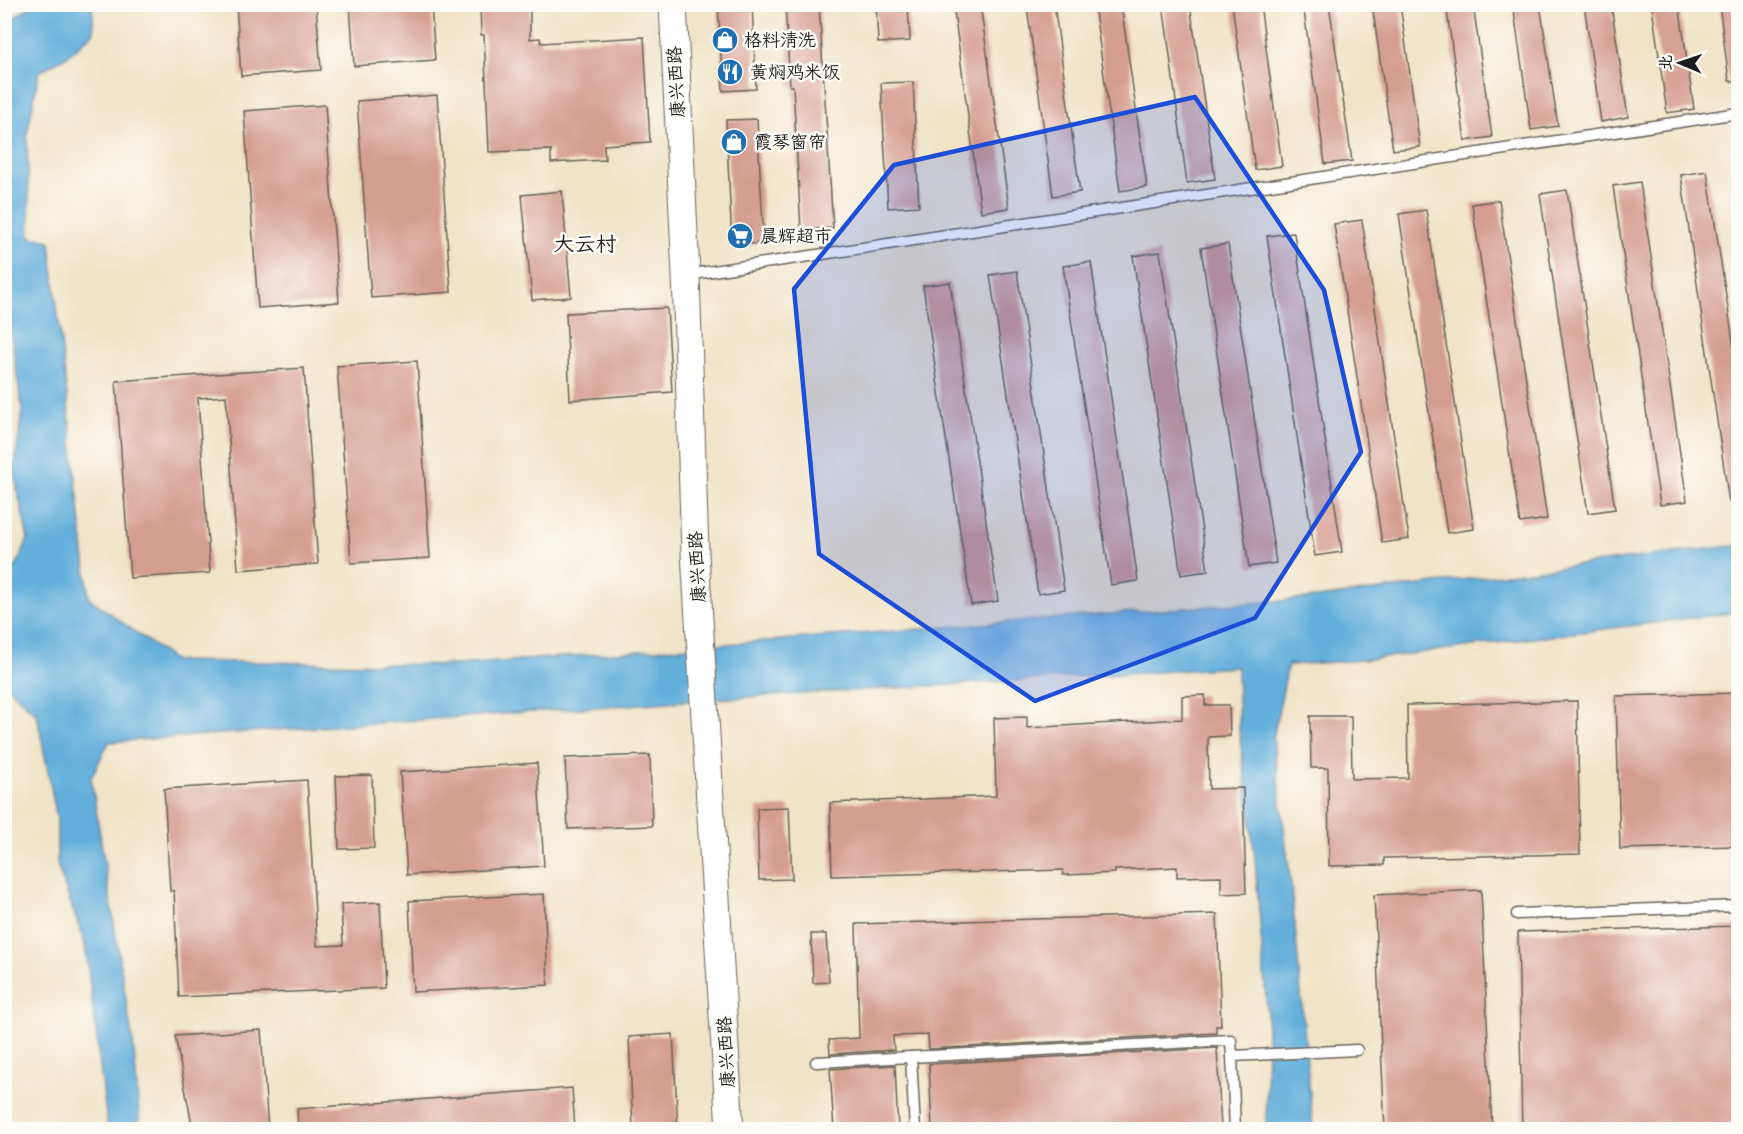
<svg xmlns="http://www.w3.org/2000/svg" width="1743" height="1134" font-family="Dekko,'LXGW WenKai TC',sans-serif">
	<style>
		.water { fill: #64afdc; stroke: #40667c; stroke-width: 1.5 }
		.building { fill: #d59d90 }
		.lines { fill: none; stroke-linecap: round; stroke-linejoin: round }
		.service-casing { stroke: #676258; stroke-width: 13 }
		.tertiary-casing { stroke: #676258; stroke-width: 29 }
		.service { stroke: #fff; stroke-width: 10 }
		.tertiary { stroke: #fff; stroke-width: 27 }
		.marked { fill: #1d4ed8; fill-opacity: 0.2; stroke: #1d4ed8; stroke-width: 4.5; stroke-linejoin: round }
		.labels { text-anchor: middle; stroke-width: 5; stroke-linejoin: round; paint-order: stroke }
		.poi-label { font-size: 18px; fill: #1c1c1c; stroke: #fdfcf7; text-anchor: start }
		.street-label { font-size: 18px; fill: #1c1c1c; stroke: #fdfcf7 }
		.quarter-label { font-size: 21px; fill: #1c1c1c; stroke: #fdfcf7 }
	</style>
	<rect width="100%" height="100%" fill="#fdfcf7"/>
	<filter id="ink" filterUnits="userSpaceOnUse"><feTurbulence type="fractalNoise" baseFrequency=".0167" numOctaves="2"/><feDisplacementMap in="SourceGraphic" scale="12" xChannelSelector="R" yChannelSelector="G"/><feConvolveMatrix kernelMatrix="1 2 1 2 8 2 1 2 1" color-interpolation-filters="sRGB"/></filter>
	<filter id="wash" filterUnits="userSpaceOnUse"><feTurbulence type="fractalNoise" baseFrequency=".008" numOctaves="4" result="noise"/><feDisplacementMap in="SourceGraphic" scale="24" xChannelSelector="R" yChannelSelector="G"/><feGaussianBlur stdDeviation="1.35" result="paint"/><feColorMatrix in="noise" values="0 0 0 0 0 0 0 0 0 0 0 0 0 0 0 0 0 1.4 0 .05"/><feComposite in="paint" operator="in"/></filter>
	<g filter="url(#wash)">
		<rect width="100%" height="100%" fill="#f1e3c7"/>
		<!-- water -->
		<polygon class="water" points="92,4 94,32 69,55 39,72 27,135 30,237 50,241 89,598 175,661 459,665 1316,598 1738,545 1738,612 1363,660 1288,665 1273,738 1292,893 1313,1129 1266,1129 1267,1011 1255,860 1239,728 1237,667 669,702 109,742 91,778 134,1050 140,1129 108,1130 85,944 57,864 57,819 37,715 5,685 4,569 16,567 28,539 14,474 22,409 5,295 5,25 32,5"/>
		<g id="blocks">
			<!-- building -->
			<g class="building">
				<polygon points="236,4 316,4 321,70 241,76"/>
				<polygon points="350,4 431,4 435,60 354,66"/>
				<polygon points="480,4 530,4 530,39 540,38 541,43 644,37 650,142 604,145 605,160 551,163 551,150 489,152 484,35 481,35"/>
				<polygon points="718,4 752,4 756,89 723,91"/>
				<polygon points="785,4 819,4 833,228 801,230 793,86 790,86"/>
				<polygon points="876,4 908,4 910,41 878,43"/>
				<polygon points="953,4 980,4 1009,208 981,212"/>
				<polygon points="1054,4 1080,192 1053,196 1027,7"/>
				<polygon points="1094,4 1121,4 1147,187 1120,191"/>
				<polygon points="1163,4 1190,4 1215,179 1187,183"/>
				<polygon points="1232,4 1260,4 1282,166 1255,170"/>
				<polygon points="1303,4 1329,4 1352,161 1325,164"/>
				<polygon points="1372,4 1400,4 1420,147 1393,150"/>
				<polygon points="1446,4 1473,4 1492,137 1465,141"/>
				<polygon points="1513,4 1540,4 1558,126 1531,130"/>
				<polygon points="1584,4 1611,4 1628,117 1601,122"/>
				<polygon points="1679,4 1694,109 1667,113 1652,7"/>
				<polygon points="1719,4 1738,4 1738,81 1729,81"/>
				<polygon points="913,82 919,206 888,208 881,83"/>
				<polygon points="437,95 451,292 371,298 357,101"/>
				<polygon points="325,105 339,302 258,308 244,111"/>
				<polygon points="757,119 764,243 732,245 726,120"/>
				<polygon points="1707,171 1738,374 1738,501 1729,502 1681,175"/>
				<polygon points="1640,182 1687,501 1660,505 1613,186"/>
				<polygon points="1567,190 1615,509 1588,513 1540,194"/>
				<polygon points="562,191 571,297 532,300 522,195"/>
				<polygon points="1499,200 1547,519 1520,523 1472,204"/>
				<polygon points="1426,210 1474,529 1447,533 1399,214"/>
				<polygon points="1362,220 1409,539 1382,543 1334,224"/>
				<polygon points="1294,233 1342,552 1315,556 1267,236"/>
				<polygon points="1228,244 1276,563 1249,567 1201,248"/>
				<polygon points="1160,252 1208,571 1181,575 1133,256"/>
				<polygon points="1091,262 1138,581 1111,585 1063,266"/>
				<polygon points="1017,271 1064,590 1038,594 990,275"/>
				<polygon points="950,282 998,601 971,605 923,286"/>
				<polygon points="667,308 672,392 570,400 566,313"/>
				<polygon points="417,361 430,558 351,563 337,366"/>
				<polygon points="304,368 318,564 238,570 226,396 198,398 210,573 130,578 116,381"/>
				<polygon points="1738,693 1738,846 1620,849 1616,696"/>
				<polygon points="1205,695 1205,705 1229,705 1230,736 1208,737 1209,789 1243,788 1246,893 1221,894 1221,876 1177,877 1177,867 1115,870 1115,873 1063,875 1063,870 832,876 830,803 996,796 994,718 1027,717 1027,728 1182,719 1182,696"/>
				<polygon points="1577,701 1580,854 1384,858 1384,865 1329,866 1328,768 1311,768 1310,716 1351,716 1352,779 1408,778 1407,705"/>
				<polygon points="650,755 652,826 568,829 565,758"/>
				<polygon points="537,763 544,866 407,875 400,772"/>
				<polygon points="372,775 374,848 339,849 336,776"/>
				<polygon points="307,780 317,946 343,945 341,904 380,902 384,988 179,997 174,891 170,891 164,789"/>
				<polygon points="789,807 792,879 759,880 757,808"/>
				<polygon points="1481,890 1492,1130 1385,1130 1374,895"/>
				<polygon points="544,894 548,985 413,992 409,901"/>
				<polygon points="1217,914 1221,1026 1216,1026 1216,1033 929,1049 928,1035 893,1036 894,1050 830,1054 829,1040 859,1038 856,924"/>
				<polygon points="1738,926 1738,1130 1522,1130 1518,932"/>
				<polygon points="811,934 826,934 829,982 813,983"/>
				<polygon points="261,1030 268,1130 193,1130 175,1036"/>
				<polygon points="673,1034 678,1130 633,1130 629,1037"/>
				<polygon points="1217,1048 1221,1130 932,1130 929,1064"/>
				<polygon points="895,1065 898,1130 834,1130 830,1069"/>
				<polygon points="572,1088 575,1130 298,1130 297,1109"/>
			</g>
		</g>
	</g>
	<g filter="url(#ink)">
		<use href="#blocks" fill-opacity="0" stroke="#676258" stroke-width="1.5"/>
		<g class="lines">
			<defs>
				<g id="service">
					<polyline points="687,275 1738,113"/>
					<polyline points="1517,914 1738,906"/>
					<polyline points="911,1057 915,1130"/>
					<polyline points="816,1062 1231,1040 1232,1056"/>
					<polyline points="1235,1130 1232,1056 1357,1050"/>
				</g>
				<polyline id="tertiary" points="673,4 686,275 695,553 730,1130"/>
			</defs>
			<!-- service casing -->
			<use href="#service" class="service-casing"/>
			<!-- tertiary casing -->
			<use href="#tertiary" class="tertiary-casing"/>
			<!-- service -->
			<use href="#service" class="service"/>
			<!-- tertiary -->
			<use href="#tertiary" class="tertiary"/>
		</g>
	</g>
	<!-- marked area -->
	<path class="marked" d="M1195,97L1324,290L1361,452L1255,618L1035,701L819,554L794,289L894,165Z"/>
	<!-- icons -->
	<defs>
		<symbol id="shop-disc" viewBox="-11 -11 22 22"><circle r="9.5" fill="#1f6fb2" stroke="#fdfcf7"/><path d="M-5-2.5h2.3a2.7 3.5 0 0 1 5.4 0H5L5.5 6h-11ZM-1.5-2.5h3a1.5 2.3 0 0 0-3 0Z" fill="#fff"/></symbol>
		<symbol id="restaurant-disc" viewBox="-11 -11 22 22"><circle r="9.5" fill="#1f6fb2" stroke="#fdfcf7"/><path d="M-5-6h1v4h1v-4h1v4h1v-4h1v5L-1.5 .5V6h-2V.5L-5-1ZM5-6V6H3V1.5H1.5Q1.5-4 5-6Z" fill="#fff"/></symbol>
		<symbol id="supermarket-disc" viewBox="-11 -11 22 22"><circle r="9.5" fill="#1f6fb2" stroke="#fdfcf7"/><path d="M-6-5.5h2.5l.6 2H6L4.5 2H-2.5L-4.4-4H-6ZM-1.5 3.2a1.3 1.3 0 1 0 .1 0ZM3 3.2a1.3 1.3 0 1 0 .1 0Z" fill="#fff"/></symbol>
	</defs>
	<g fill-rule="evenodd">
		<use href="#shop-disc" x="710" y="25" width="30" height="30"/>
		<use href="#restaurant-disc" x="715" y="57" width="30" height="30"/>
		<use href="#shop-disc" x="719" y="127" width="30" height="30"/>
		<use href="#supermarket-disc" x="725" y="221" width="30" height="30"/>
	</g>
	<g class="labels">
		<!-- poi labels -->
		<g class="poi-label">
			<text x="744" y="46">格料清洗</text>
			<text x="750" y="78">黄焖鸡米饭</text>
			<text x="754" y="148">霞琴窗帘</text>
			<text x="760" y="242">晨辉超市</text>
		</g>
		<!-- street labels -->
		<g class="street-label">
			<text transform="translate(676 82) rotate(-93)" y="6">康兴西路</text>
			<text transform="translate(697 567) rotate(-93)" y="6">康兴西路</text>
			<text transform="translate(726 1052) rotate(-93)" y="6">康兴西路</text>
		</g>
		<!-- quarter labels -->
		<g class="quarter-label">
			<text x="585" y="251">大云村</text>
		</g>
	</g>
	<!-- margin -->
	<rect width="1743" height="1134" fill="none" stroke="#fdfcf7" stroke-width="24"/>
	<!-- north arrow -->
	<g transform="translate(1680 63) rotate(272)" stroke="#fdfcf7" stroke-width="4.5" paint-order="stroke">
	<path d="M0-4.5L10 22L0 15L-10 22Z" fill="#1c1c1c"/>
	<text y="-9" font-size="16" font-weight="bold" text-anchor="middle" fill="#1c1c1c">北</text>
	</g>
</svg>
